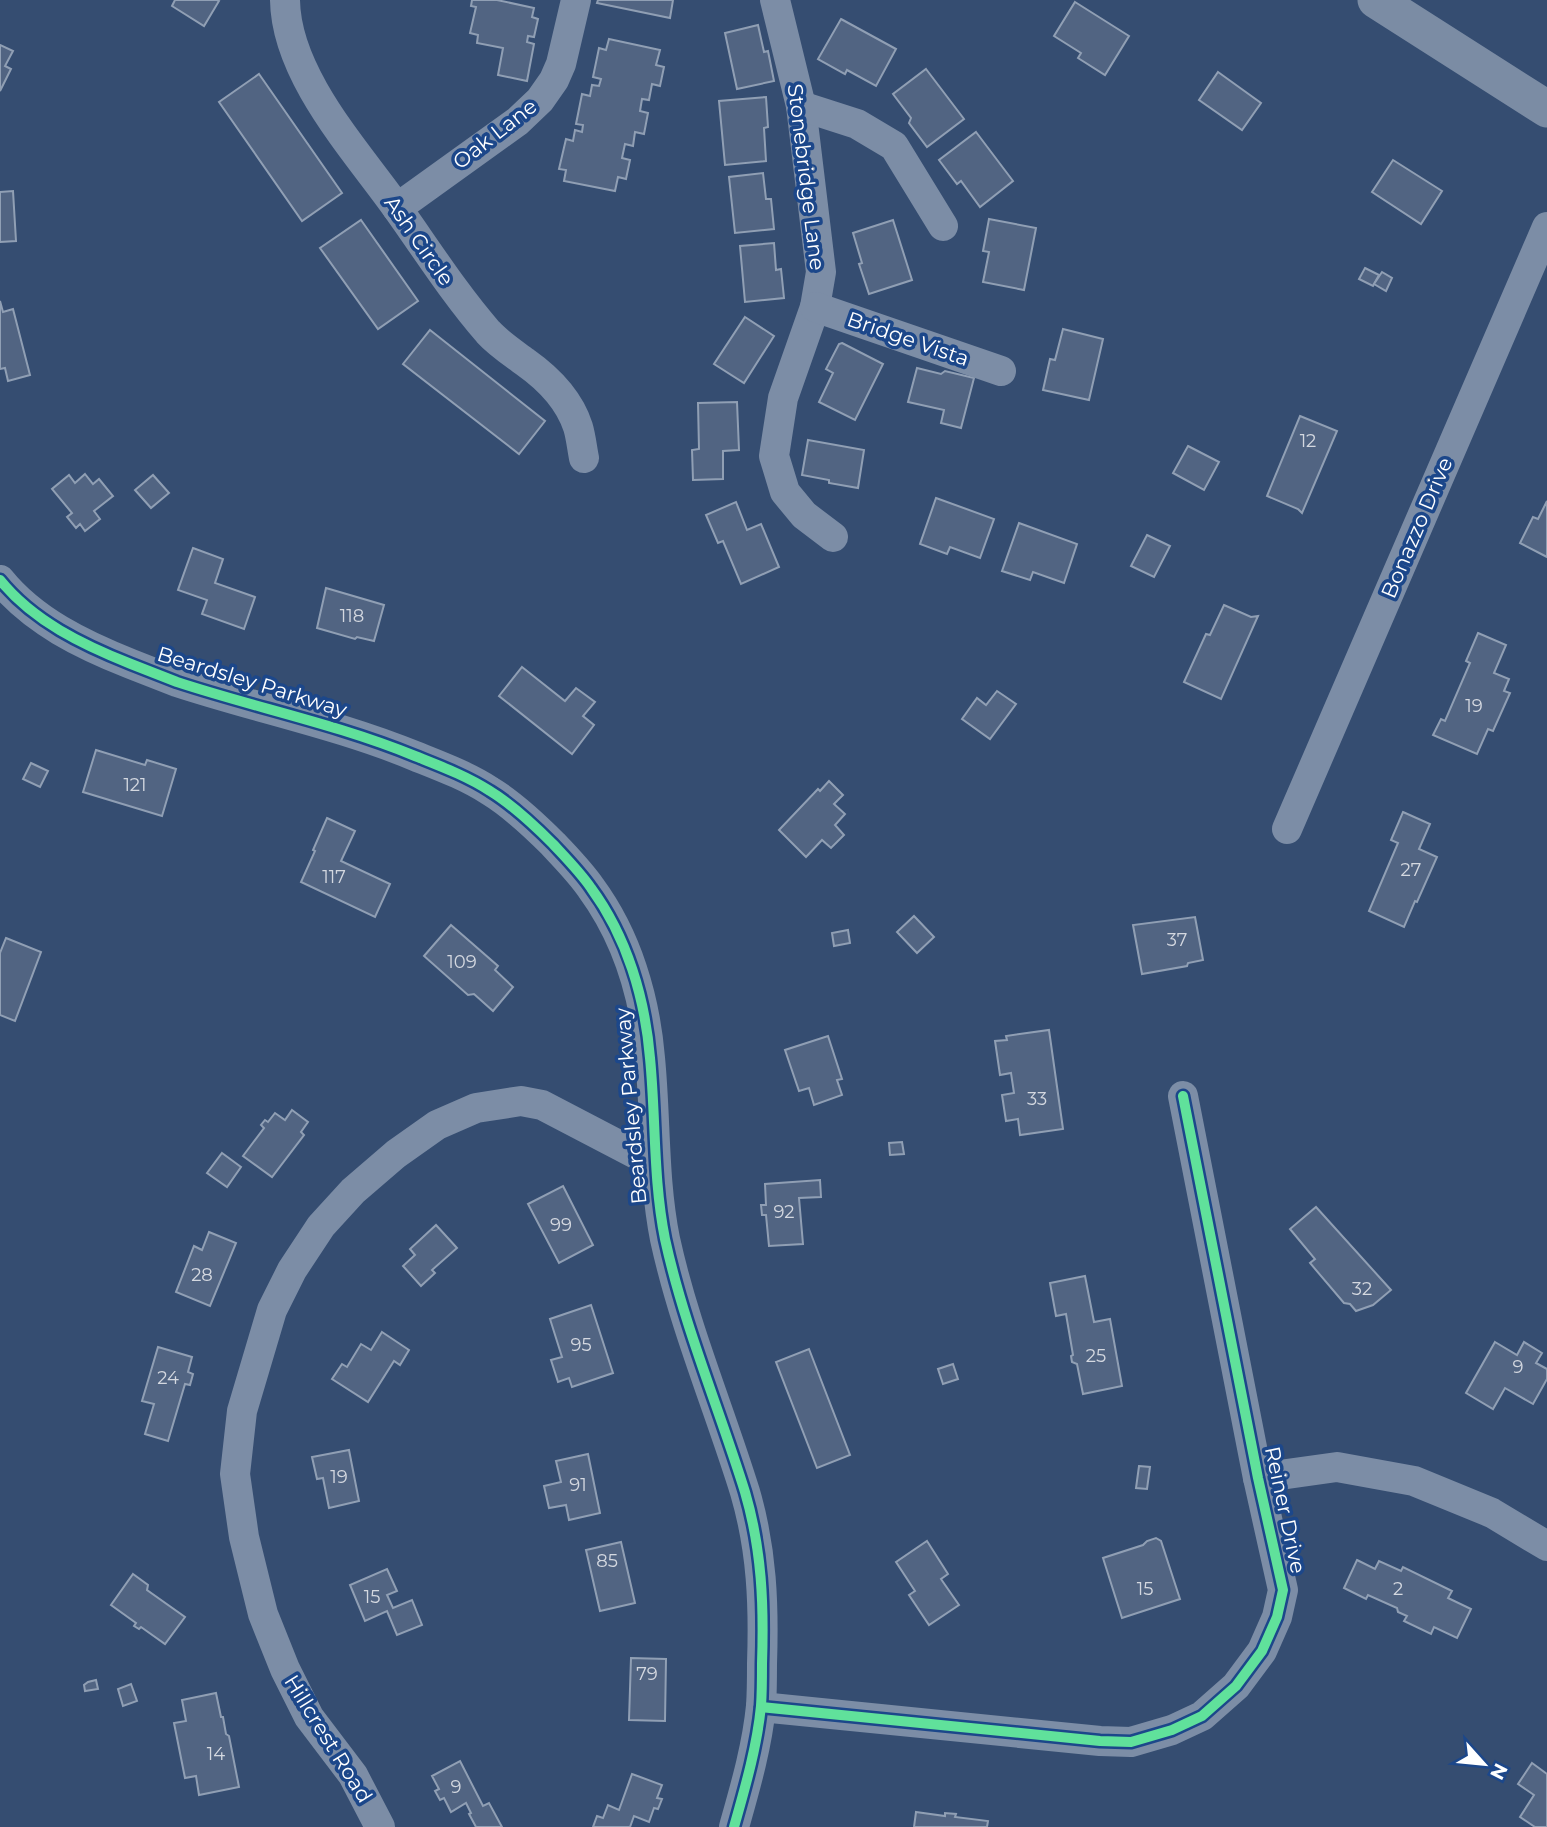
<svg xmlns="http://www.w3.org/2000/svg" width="1547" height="1827" font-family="Montserrat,sans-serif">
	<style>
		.building { fill: #516482; stroke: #909fb4; stroke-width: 2 }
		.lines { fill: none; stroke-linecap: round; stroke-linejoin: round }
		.minor { stroke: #7c8da6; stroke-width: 30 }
		.major { stroke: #7b8ca4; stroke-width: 37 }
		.cycleway-casing { stroke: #1c478a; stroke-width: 15 }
		.cycleway { stroke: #60e19b; stroke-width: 10 }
		.labels { text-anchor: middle; stroke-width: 7; stroke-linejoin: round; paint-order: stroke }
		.number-label { font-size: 18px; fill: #d4d8e0 }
		.street-label { font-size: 21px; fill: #fff; stroke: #1c478a }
	</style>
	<rect width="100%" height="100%" fill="#354d71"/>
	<!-- building -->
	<g class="building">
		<polygon points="175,0 217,0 219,1 204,26 172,6"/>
		<polygon points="472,0 497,0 534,8 532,17 538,19 534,37 528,36 527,42 534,44 527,81 498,75 503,48 477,43 478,35 470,33 476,7 471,6"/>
		<polygon points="598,0 673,0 670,18 597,3"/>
		<polygon points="1075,2 1129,36 1105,75 1078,58 1081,53 1054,36"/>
		<polygon points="841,19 896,49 876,86 847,70 845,74 818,59"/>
		<polygon points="758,25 764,52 768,51 774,81 737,89 725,33"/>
		<polygon points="609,39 660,50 656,65 664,67 660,86 652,84 649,100 642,99 640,111 648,113 644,134 635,132 633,146 625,144 622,158 630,160 626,179 618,177 615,191 564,181 566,170 559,169 566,139 573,141 575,130 582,132 583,125 576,124 582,94 590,96 592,85 599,86 601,79 593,77 599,48 606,50"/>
		<polygon points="0,45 13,51 5,66 11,69 0,91"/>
		<polygon points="926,69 964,119 927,147 909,123 911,118 893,94"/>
		<polygon points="1218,72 1261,103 1242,130 1199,100"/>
		<polygon points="259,74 342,193 302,221 219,102"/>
		<polygon points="766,97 768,127 764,128 766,161 725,165 719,101"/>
		<polygon points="976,132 1013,181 980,207 961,181 957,184 939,160"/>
		<polygon points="1393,160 1442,191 1421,224 1372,192"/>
		<polygon points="763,173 766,199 771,199 774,229 735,233 729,177"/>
		<polygon points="13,191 16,241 0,242 0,192"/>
		<polygon points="989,219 1036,228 1024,290 983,282 989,252 983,251"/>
		<polygon points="361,220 418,301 378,329 320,248"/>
		<polygon points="893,220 912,280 869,294 859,264 862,263 853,233"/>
		<polygon points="774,243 776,270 781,269 784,298 745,302 740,246"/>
		<polygon points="1365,268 1379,275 1373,286 1359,279"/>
		<polygon points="1382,272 1392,278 1386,291 1374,284"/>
		<polygon points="0,301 3,312 13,309 30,375 8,381 5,368 0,369"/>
		<polygon points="745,317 774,336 744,383 714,364"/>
		<polygon points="1063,329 1103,339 1089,400 1043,390 1050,359 1055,360"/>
		<polygon points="430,330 545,421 519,454 403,364"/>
		<polygon points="842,343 883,364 855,420 819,402 833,373 826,369 839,344"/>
		<polygon points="917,368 941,374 945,371 974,378 961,428 941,423 944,410 908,402"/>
		<polygon points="737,402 739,450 723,451 723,479 693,480 692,450 699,449 698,403"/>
		<polygon points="1300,416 1337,431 1302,513 1298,509 1267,496"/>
		<polygon points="808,440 864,450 858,488 829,483 829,480 802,475"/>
		<polygon points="1188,446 1219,462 1204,490 1173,473"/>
		<polygon points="85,474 93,484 99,479 113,496 94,511 100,519 85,531 80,524 76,528 67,517 72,513 52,489 69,475 75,483"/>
		<polygon points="153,475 169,493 151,508 135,490"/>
		<polygon points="936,498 994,519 980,558 950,547 947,554 920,544"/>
		<polygon points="1547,501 1547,557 1520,543 1533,517 1538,519"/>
		<polygon points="736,502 747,530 761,524 779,567 741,584 723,541 718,543 706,515"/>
		<polygon points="1019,523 1077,544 1064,583 1033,572 1030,580 1002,571"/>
		<polygon points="1147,535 1170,546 1154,577 1131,566"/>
		<polygon points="193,548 223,559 215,583 255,597 244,629 202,614 207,600 178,590"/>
		<polygon points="326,588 384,605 374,641 357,637 355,639 317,628"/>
		<polygon points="1224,605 1251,617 1258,616 1221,699 1184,682 1206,634 1210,635"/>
		<polygon points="1478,633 1506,645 1494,673 1509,679 1504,691 1510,693 1493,731 1488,729 1477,754 1433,735 1441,719 1445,721 1470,663 1466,661"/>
		<polygon points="522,667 565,701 576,688 595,702 583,716 594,725 572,754 499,696"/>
		<polygon points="997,691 1016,704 990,739 962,719 977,698 986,705"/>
		<polygon points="96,750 145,765 147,760 176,769 162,816 83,792"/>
		<polygon points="31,763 48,771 40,787 23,779"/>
		<polygon points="829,781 843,795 834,804 845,814 835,825 844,835 831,848 822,840 806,857 779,830 818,789 820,791"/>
		<polygon points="1403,812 1430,824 1419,849 1437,857 1417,902 1415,901 1404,927 1369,911 1398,843 1391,840"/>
		<polygon points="327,818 355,831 341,861 390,884 375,917 301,882 315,851 313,850"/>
		<polygon points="914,916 934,937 917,953 897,932"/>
		<polygon points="1195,917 1203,960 1188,963 1187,966 1142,974 1133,925"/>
		<polygon points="451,925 498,966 495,970 513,987 493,1011 474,994 468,995 424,956"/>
		<polygon points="848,930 850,943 834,946 832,933"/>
		<polygon points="6,938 41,952 15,1021 0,1015 0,953"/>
		<polygon points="1049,1030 1063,1129 1020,1135 1018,1119 1006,1121 1002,1095 1014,1093 1011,1073 1000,1075 995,1041 1007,1040 1006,1036"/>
		<polygon points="828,1036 842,1079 837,1080 842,1095 814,1105 809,1088 799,1091 785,1050"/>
		<polygon points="292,1110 308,1122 301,1132 304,1135 272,1177 243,1156 264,1128 261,1125 265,1120 268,1122 275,1113 285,1120"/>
		<polygon points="902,1142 904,1154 890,1155 889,1143"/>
		<polygon points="222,1153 241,1167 227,1187 207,1173"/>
		<polygon points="820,1180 821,1197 799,1198 803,1244 769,1246 766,1215 762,1215 761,1205 766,1205 765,1184"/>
		<polygon points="563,1186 593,1245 559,1263 528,1204"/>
		<polygon points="1316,1207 1391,1290 1373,1305 1356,1311 1350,1304 1344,1303 1310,1263 1315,1259 1290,1229"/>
		<polygon points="436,1225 457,1248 432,1270 435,1273 421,1286 403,1266 415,1255 410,1249"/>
		<polygon points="209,1232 236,1243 210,1306 176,1292 194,1246 202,1250"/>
		<polygon points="1085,1276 1094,1322 1110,1319 1122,1386 1083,1394 1077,1364 1072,1362 1071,1356 1073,1355 1066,1314 1056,1316 1050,1283"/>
		<polygon points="591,1305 613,1373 572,1387 569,1378 558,1382 551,1360 562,1357 550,1319"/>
		<polygon points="382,1332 409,1350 400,1365 394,1361 368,1402 332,1379 342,1364 347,1367 361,1344 371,1350"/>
		<polygon points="1495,1342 1517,1355 1524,1342 1542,1353 1536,1363 1547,1369 1547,1379 1533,1404 1505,1388 1493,1409 1466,1393"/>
		<polygon points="158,1347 192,1357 188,1372 193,1374 190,1385 185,1384 168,1441 145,1434 154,1404 142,1401"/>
		<polygon points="809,1349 850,1455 817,1468 776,1362"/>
		<polygon points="953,1364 958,1379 943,1384 938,1369"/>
		<polygon points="349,1450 359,1501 329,1508 323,1478 317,1479 312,1457"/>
		<polygon points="588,1454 600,1513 569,1520 566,1505 549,1508 544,1486 561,1482 556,1461"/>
		<polygon points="1139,1466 1150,1467 1147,1489 1136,1488"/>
		<polygon points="1156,1538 1161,1541 1180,1599 1122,1618 1103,1558 1143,1545 1147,1541"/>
		<polygon points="927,1541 948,1574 941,1579 959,1605 929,1625 909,1595 915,1591 896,1562"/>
		<polygon points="621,1542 635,1603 600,1611 586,1550"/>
		<polygon points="1357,1560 1375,1569 1379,1561 1401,1571 1403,1567 1452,1591 1448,1598 1471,1609 1457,1638 1434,1627 1431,1634 1404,1621 1407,1616 1398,1612 1397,1608 1368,1595 1366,1599 1344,1588"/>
		<polygon points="387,1569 397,1591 387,1595 393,1608 412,1600 422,1625 397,1635 387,1611 365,1621 350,1585"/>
		<polygon points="133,1574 148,1585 147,1590 185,1617 165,1644 141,1627 139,1629 134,1626 136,1623 111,1605"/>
		<polygon points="631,1658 666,1659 665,1721 629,1720"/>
		<polygon points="96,1680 98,1689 85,1691 84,1685 88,1682"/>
		<polygon points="131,1684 137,1701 123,1706 118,1689"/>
		<polygon points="216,1693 221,1717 223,1717 226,1734 229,1736 239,1787 199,1795 196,1776 185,1778 174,1723 186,1721 182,1700"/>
		<polygon points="460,1761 483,1806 489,1803 502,1827 476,1827 469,1814 471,1813 466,1803 451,1812 444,1798 440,1800 435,1791 439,1789 432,1776"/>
		<polygon points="1532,1763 1547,1774 1547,1827 1535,1827 1520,1817 1534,1795 1518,1784"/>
		<polygon points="632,1774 662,1785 657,1798 662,1799 658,1809 654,1808 649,1822 634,1816 630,1827 593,1827 597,1816 603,1818 608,1805 619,1810"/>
		<polygon points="916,1812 945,1816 945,1813 956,1814 955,1817 988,1821 987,1827 914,1827"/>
	</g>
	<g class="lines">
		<!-- minor -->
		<g class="minor">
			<path d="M285,0C286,75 355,149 397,208C427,250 454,293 488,332C499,344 513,353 525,362C549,379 569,399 578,427C581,437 582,448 584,458"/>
			<polyline points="775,0 801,106 821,272 815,307 783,398 774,456 785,492 804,515 833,537"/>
			<polyline points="801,106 857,124 894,146 943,226"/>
			<polyline points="397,208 518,121 540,100 554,80 561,64 576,0"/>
			<polyline points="815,307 1001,371"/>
			<path d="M0,580C33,621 83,645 131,664C146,670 162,676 177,682C256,708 337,724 415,756C440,766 467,776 490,791C513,805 534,825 553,844C566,858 580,872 591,888C627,937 645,998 650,1058C656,1119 653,1179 665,1239C684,1326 719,1408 745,1492C762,1550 764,1605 762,1664C762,1678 762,1692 761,1706C757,1747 745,1788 734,1827"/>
			<polyline points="1287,829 1547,227"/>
			<polyline points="1258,1478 1337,1467 1414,1481 1492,1513 1547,1546"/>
			<polyline points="761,1707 1100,1741 1131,1742 1172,1730 1202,1716 1236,1686 1262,1651 1277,1617 1283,1590 1258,1478 1183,1096"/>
			<polyline points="380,1827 353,1775 309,1717 285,1669 263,1614 244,1537 235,1474 242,1411 272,1310 292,1270 321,1226 353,1191 396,1154 437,1125 476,1108 521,1101 542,1105 655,1164"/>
		</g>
		<!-- major -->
		<polyline class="major" points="1376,0 1547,109"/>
		<defs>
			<g id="cycleway">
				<path d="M0,580C33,621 83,645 131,664C146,670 162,676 177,682C256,708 337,724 415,756C440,766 467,776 490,791C513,805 534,825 553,844C566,858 580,872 591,888C627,937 645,998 650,1058C656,1119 653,1179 665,1239C684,1326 719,1408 745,1492C762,1550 764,1605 762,1664C762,1678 762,1692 761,1706C757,1747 745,1788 734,1827"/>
				<polyline points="761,1707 1100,1741 1131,1742 1172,1730 1202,1716 1236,1686 1262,1651 1277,1617 1283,1590 1258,1478 1183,1096"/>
			</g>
		</defs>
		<!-- cycleway casing -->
		<use href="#cycleway" class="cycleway-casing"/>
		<!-- cycleway -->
		<use href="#cycleway" class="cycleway"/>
	</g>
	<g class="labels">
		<!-- number labels -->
		<g class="number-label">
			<text x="1308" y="447">12</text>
			<text x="352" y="622">118</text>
			<text x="1474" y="712">19</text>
			<text x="135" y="791">121</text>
			<text x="1411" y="876">27</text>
			<text x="334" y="883">117</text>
			<text x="1177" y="946">37</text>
			<text x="462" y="968">109</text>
			<text x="1037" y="1105">33</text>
			<text x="784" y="1218">92</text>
			<text x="561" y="1231">99</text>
			<text x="202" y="1281">28</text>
			<text x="1362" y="1295">32</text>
			<text x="581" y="1351">95</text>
			<text x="1096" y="1362">25</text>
			<text x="1518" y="1373">9</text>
			<text x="168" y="1384">24</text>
			<text x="339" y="1483">19</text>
			<text x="578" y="1491">91</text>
			<text x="607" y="1567">85</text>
			<text x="1145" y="1595">15</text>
			<text x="1398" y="1595">2</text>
			<text x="372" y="1603">15</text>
			<text x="647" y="1680">79</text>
			<text x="216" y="1760">14</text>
			<text x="456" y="1793">9</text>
		</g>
		<!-- street labels -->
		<g class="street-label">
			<text transform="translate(495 134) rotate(-38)" y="7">Oak Lane</text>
			<text transform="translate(806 177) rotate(83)" y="7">Stonebridge Lane</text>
			<text transform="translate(419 241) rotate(55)" y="7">Ash Circle</text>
			<text transform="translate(908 339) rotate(19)" y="7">Bridge Vista</text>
			<text transform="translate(1417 528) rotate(-67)" y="7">Bonazzo Drive</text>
			<text transform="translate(252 682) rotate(17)" y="7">Beardsley Parkway</text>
			<text transform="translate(631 1106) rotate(-95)" y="7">Beardsley Parkway</text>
			<text transform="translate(1285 1510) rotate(78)" y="7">Reiner Drive</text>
			<text transform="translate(328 1739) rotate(58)" y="7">Hillcrest Road</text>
		</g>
	</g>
	<!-- north arrow -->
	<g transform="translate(1484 1764) rotate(117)" stroke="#1c478a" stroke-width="5" paint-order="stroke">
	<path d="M0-5L12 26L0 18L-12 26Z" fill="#ffffff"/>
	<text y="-10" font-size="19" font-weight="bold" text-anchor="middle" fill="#ffffff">N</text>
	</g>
</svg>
